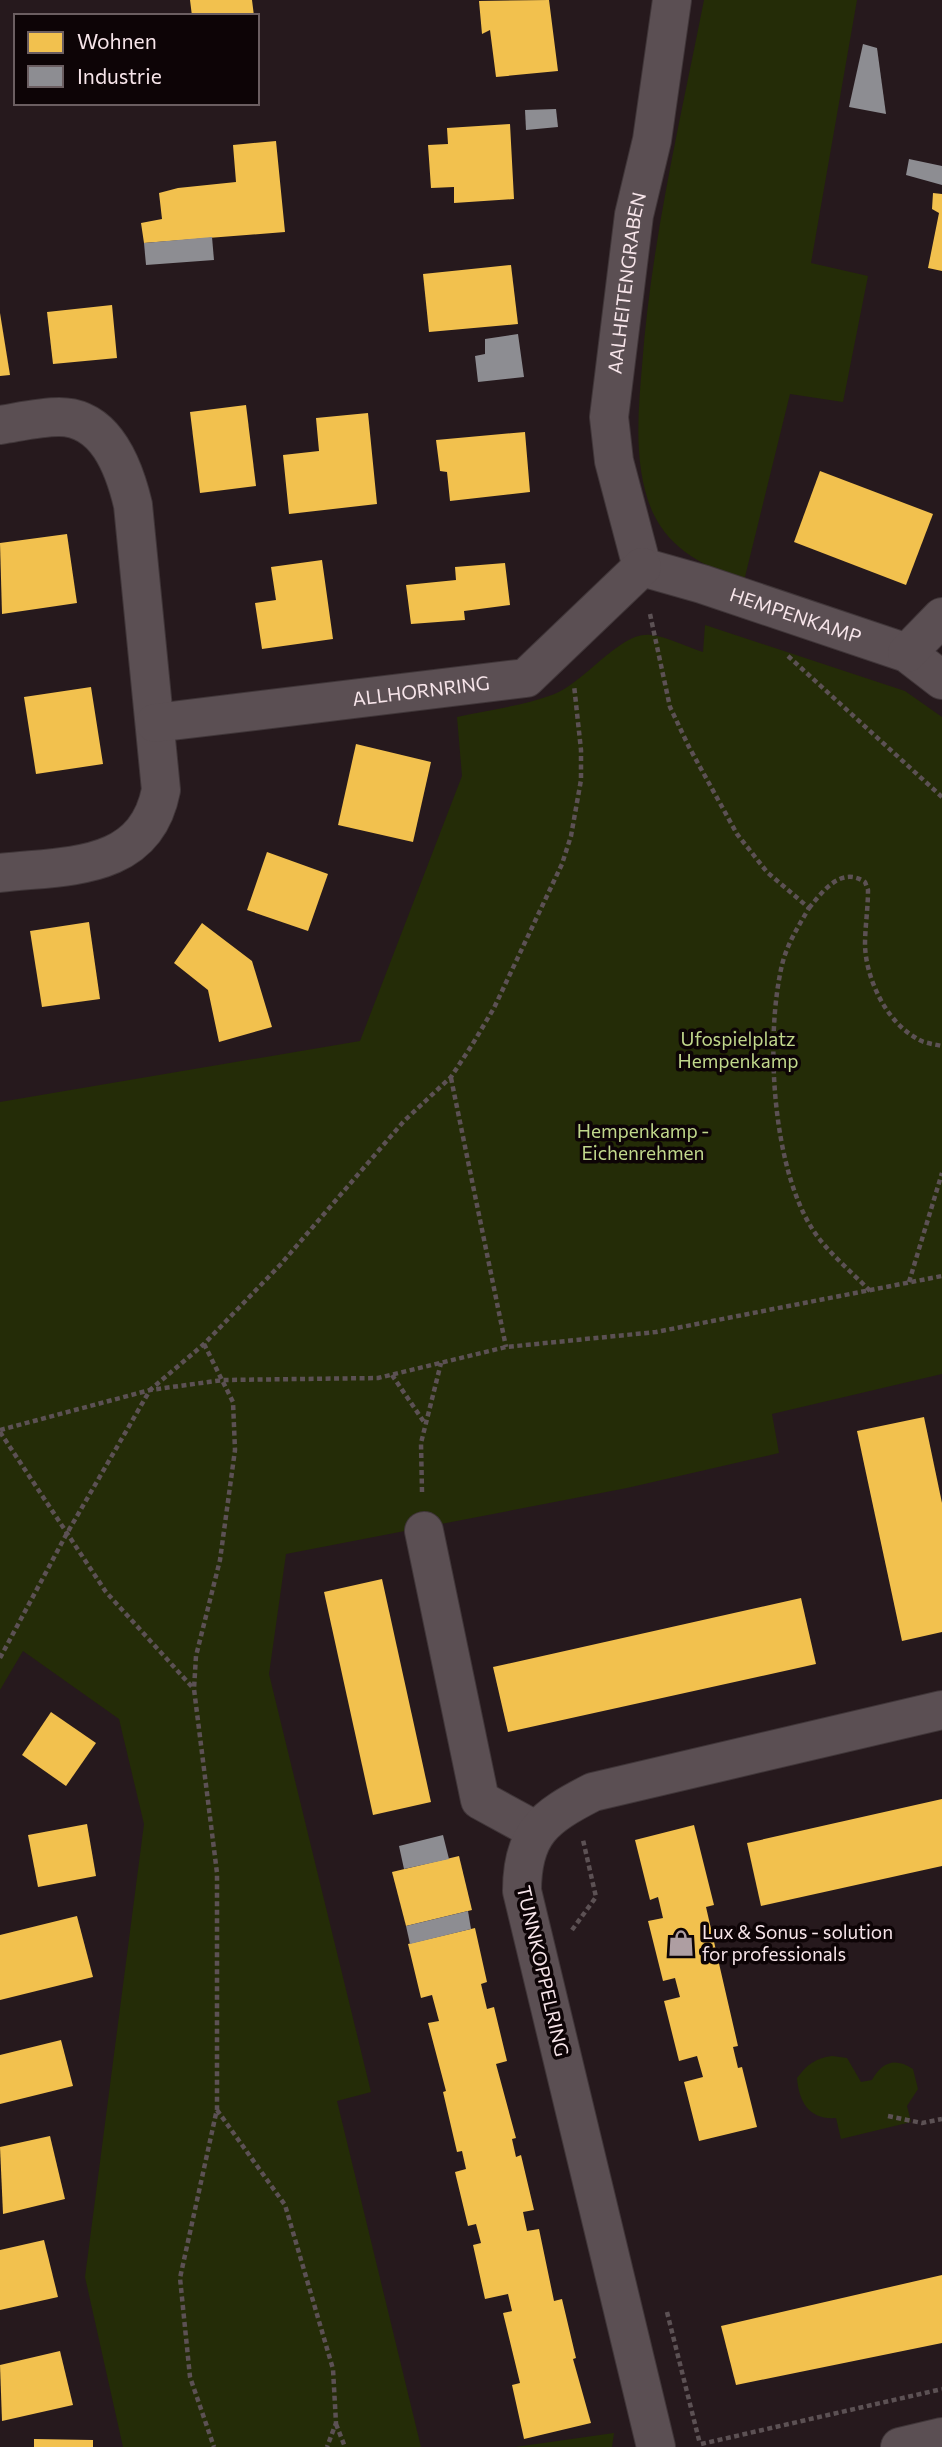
<svg xmlns="http://www.w3.org/2000/svg" width="942" height="2447" font-family="Commissioner,sans-serif">
	<style>
		.green { fill: #242c07 }
		.homes { fill: #f2c14e }
		.industry { fill: #8d8d92 }
		.lines { fill: none; stroke-linecap: round; stroke-linejoin: round }
		.minor-casing { stroke: #403639; stroke-width: 40 }
		.path { stroke: #5c5154; stroke-width: 4.5; stroke-dasharray: 5 3.5; stroke-linecap: butt }
		.minor { stroke: #5b4f53; stroke-width: 38 }
		.labels { text-anchor: middle; stroke-width: 7; stroke-linejoin: round; paint-order: stroke }
		.street-label { font-size: 19px; fill: #f7e5ea; stroke: #0d0406 }
		.park-label { font-size: 19px; fill: #c1d88c; stroke: #0d0406 }
		.poi-label { font-size: 19px; fill: #f7e5ea; stroke: #0d0406; text-anchor: start }
	</style>
	<rect width="100%" height="100%" fill="#26191d"/>
	<!-- green -->
	<g class="green">
		<path d="M704,0H857L811,263L868,276L843,402L790,394L744,581C706,567 671,551 653,513C633,469 638,413 642,366C651,243 680,122 704,0Z"/>
		<path d="M705,625L905,691L942,717V1374L772,1414L779,1453L627,1488L286,1554L269,1674L371,2092L337,2101L421,2447H123L85,2277L144,1824L119,1719L23,1651L0,1690V1102L360,1041L462,776L457,717C488,710 522,706 552,695C585,683 621,630 651,635C668,637 687,647 703,652Z"/>
		<path d="M832,2056L847,2058L861,2082L872,2080C882,2062 895,2057 913,2069L918,2089L907,2106L911,2122L841,2139L836,2118C810,2120 799,2103 797,2078C807,2065 815,2058 832,2056Z"/>
		<polygon points="614,2433 612,2447 515,2447"/>
	</g>
	<!-- homes -->
	<g class="homes">
		<polygon points="190,0 252,0 254,16 192,16"/>
		<polygon points="549,0 558,71 496,77 490,30 482,34 479,1"/>
		<polygon points="510,124 514,199 454,203 454,187 431,188 428,145 448,144 447,128"/>
		<polygon points="276,141 285,232 144,243 141,223 162,219 159,193 178,188 236,182 233,145"/>
		<polygon points="933,193 942,194 942,271 928,268 939,213 932,209"/>
		<polygon points="511,265 518,324 429,332 423,274"/>
		<polygon points="112,305 117,358 53,364 47,312"/>
		<polygon points="0,313 10,375 0,376"/>
		<polygon points="246,405 256,486 200,493 190,412"/>
		<polygon points="368,413 377,504 289,514 283,455 319,451 316,418"/>
		<polygon points="525,432 530,492 450,501 447,472 440,471 436,440"/>
		<polygon points="820,471 933,514 906,585 794,542"/>
		<polygon points="67,534 77,603 2,614 0,543"/>
		<polygon points="322,560 333,639 262,649 255,603 276,600 271,567"/>
		<polygon points="505,563 510,605 464,611 465,620 411,624 406,585 456,580 455,567"/>
		<polygon points="91,687 103,764 36,774 24,697"/>
		<polygon points="356,744 431,762 413,842 338,825"/>
		<polygon points="267,852 328,874 308,931 247,910"/>
		<polygon points="89,922 100,999 42,1007 30,931"/>
		<polygon points="202,923 252,961 272,1027 219,1042 208,990 174,963"/>
		<polygon points="924,1417 942,1503 942,1632 902,1641 857,1431"/>
		<polygon points="382,1579 431,1802 373,1815 324,1592"/>
		<polygon points="801,1598 816,1664 508,1732 493,1667"/>
		<polygon points="51,1712 96,1743 66,1786 22,1755"/>
		<polygon points="942,1799 942,1866 761,1906 747,1843"/>
		<polygon points="87,1824 96,1876 38,1887 28,1835"/>
		<polygon points="694,1825 714,1905 706,1907 738,2046 733,2047 738,2068 742,2067 757,2127 699,2141 684,2082 703,2077 697,2056 679,2061 664,2001 680,1997 675,1978 663,1981 648,1921 663,1918 658,1897 650,1900 635,1840"/>
		<polygon points="459,1856 472,1910 406,1926 392,1872"/>
		<polygon points="77,1916 93,1977 0,2000 0,1935"/>
		<polygon points="475,1928 487,1982 481,1984 487,2009 494,2007 507,2061 496,2064 516,2138 512,2139 516,2157 521,2155 534,2210 523,2212 527,2231 539,2229 554,2301 562,2299 576,2358 573,2359 591,2423 524,2439 512,2385 520,2383 503,2313 512,2311 508,2294 485,2299 473,2245 481,2243 476,2224 468,2226 455,2172 466,2169 462,2151 457,2152 443,2092 446,2091 428,2023 439,2021 432,1995 421,1998 408,1944"/>
		<polygon points="61,2040 73,2086 0,2104 0,2055"/>
		<polygon points="50,2136 65,2199 3,2214 0,2147"/>
		<polygon points="44,2240 58,2297 0,2310 0,2250"/>
		<polygon points="942,2275 942,2343 736,2385 721,2326"/>
		<polygon points="60,2351 73,2405 2,2421 0,2365"/>
		<polygon points="34,2439 93,2440 93,2447 34,2447"/>
	</g>
	<!-- industry -->
	<g class="industry">
		<polygon points="863,44 877,48 886,114 849,107"/>
		<polygon points="556,109 558,127 526,130 525,110"/>
		<polygon points="909,159 942,166 942,185 906,175"/>
		<polygon points="212,237 214,260 146,265 144,243"/>
		<polygon points="518,334 524,377 478,382 475,356 485,354 485,339"/>
		<polygon points="443,1835 449,1859 404,1869 399,1846"/>
		<polygon points="468,1911 471,1929 410,1944 406,1926"/>
	</g>
	<g class="lines">
		<defs>
			<g id="minor">
				<path d="M0,425C19,422 40,417 59,417C106,417 124,467 133,505L161,790C145,872 67,865 0,873"/>
				<path id="s1" d="M642,567L614,461L609,417L634,215L652,140L672,0"/>
				<path id="s2" d="M642,567L702,584L907,653L942,680"/>
				<polyline points="907,653 942,617"/>
				<path id="s3" d="M155,723L526,678L642,567"/>
				<polyline points="424,1531 480,1800 535,1830"/>
				<path d="M656,2447L522,1891C522,1833 544,1817 593,1792L942,1710"/>
				<polyline points="900,2447 942,2437"/>
			</g>
		</defs>
		<!-- minor casing -->
		<use href="#minor" class="minor-casing"/>
		<!-- path -->
		<g class="path">
			<path d="M650,614L670,707L689,747L737,834L767,872L809,908C798,927 787,944 782,965C765,1037 772,1167 813,1230C828,1253 852,1272 871,1292"/>
			<polyline points="788,656 942,797"/>
			<path d="M809,908C823,891 841,866 865,882L868,890C868,909 865,927 865,945C866,979 886,1021 916,1038C923,1043 933,1044 942,1046"/>
			<polyline points="451,1078 506,1347"/>
			<polyline points="909,1282 942,1173"/>
			<polyline points="204,1344 233,1402 235,1450 220,1560 196,1656 194,1689 217,1873 217,2109 180,2278 190,2377 214,2447"/>
			<polyline points="392,1375 424,1422"/>
			<polyline points="0,1430 150,1390 223,1380 378,1378 506,1347 656,1332 942,1276"/>
			<polyline points="0,1432 106,1592 194,1689"/>
			<polyline points="422,1492 421,1443 441,1363"/>
			<polyline points="0,1658 66,1535 150,1390 204,1344 281,1264 404,1121 451,1077 472,1045 494,1008 562,864 571,836 581,780 581,750 574,685"/>
			<polyline points="572,1930 596,1897 583,1840"/>
			<polyline points="217,2110 285,2205 333,2369 336,2423 327,2447"/>
			<polyline points="888,2116 922,2123 942,2119"/>
			<polyline points="667,2312 700,2444"/>
			<polyline points="336,2424 345,2447"/>
			<polyline points="701,2444 942,2389"/>
		</g>
		<!-- minor -->
		<use href="#minor" class="minor"/>
	</g>
	<!-- icons -->
	<defs>
		<symbol id="shop-bare" viewBox="-9 -9 18 18"><path d="M-5-2.5h2.3a2.7 3.5 0 0 1 5.4 0H5L5.5 6h-11ZM-1.5-2.5h3a1.5 2.3 0 0 0-3 0Z" fill="#ae9ea2" stroke="#0d0406" stroke-width="2.5" paint-order="stroke"/></symbol>
	</defs>
	<g fill-rule="evenodd">
		<use href="#shop-bare" x="662" y="1924" width="38" height="38"/>
	</g>
	<g class="labels">
		<!-- street labels -->
		<g class="street-label">
			<text dy="7" stroke="none"><textPath href="#s1" startOffset="289">AALHEITENGRABEN</textPath></text>
			<text dy="7" stroke="none"><textPath href="#s2" startOffset="161">HEMPENKAMP</textPath></text>
			<text dy="7" stroke="none"><textPath href="#s3" startOffset="268">ALLHORNRING</textPath></text>
			<text transform="translate(543 1971) rotate(77)" y="7">TUNNKOPPELRING</text>
		</g>
		<!-- park labels -->
		<g class="park-label">
			<text x="738" y="1046">Ufospielplatz<tspan x="738" dy="22">Hempenkamp</tspan></text>
			<text x="643" y="1138">Hempenkamp -<tspan x="643" dy="22">Eichenrehmen</tspan></text>
		</g>
		<!-- poi labels -->
		<g class="poi-label">
			<text x="702" y="1939">Lux &amp; Sonus - solution<tspan x="702" dy="22">for professionals</tspan></text>
		</g>
	</g>
	<!-- legend -->
	<rect x="14" y="14" width="245" height="91" fill="#0d0406" stroke="#6b5e61" stroke-width="2"/>
	<rect x="28" y="32" width="35" height="21" fill="#f2c14e" stroke="#6b5e61" stroke-width="2"/>
	<text x="77" y="49" font-size="21" fill="#f7e5ea">Wohnen</text>
	<rect x="28" y="66" width="35" height="21" fill="#8d8d92" stroke="#6b5e61" stroke-width="2"/>
	<text x="77" y="84" font-size="21" fill="#f7e5ea">Industrie</text>
</svg>
